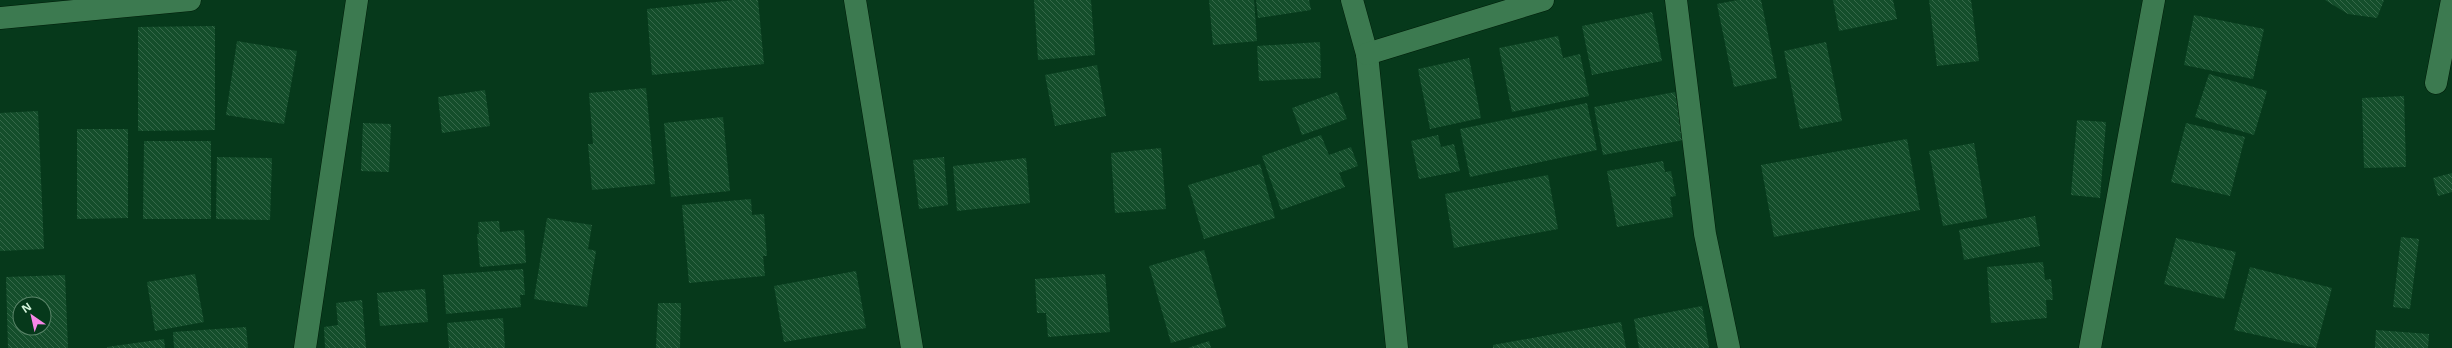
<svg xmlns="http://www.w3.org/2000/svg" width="2452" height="348" font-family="'Open Sans',sans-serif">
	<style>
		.building { fill: url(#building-back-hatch); fill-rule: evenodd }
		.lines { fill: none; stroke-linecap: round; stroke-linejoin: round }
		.minor-casing { stroke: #001d09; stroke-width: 23 }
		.minor { stroke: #3c7a50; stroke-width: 22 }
	</style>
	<defs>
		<pattern id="building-back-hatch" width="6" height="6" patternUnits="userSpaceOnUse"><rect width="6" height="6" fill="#144e2b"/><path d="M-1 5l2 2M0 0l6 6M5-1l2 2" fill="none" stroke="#356849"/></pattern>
	</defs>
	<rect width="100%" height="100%" fill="#06391b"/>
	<!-- building -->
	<g class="building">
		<polygon points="735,0 758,0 764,64 652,75 647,9"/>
		<polygon points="1034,0 1091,0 1095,55 1038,60"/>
		<polygon points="1209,0 1254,0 1257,41 1213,45"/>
		<polygon points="1256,0 1309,0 1311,10 1258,18"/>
		<polygon points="1738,0 1761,0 1777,78 1734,87 1717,4"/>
		<polygon points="1833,0 1893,0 1897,19 1839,31"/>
		<polygon points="1929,0 1971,0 1979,61 1937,66"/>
		<polygon points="2325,0 2384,0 2377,18 2348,14"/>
		<polygon points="1652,12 1662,61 1592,75 1582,26"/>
		<polygon points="2194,15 2264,29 2253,79 2184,65"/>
		<polygon points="215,26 215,130 138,131 138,27"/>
		<polygon points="1558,36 1563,58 1580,54 1589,96 1512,112 1499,48"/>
		<polygon points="237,41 297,51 284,124 226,115"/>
		<polygon points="1320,42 1321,78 1259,81 1257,46"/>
		<polygon points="1826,42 1842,121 1800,129 1784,51"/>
		<polygon points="1469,58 1481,118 1430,129 1418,69"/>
		<polygon points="1097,65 1106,116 1055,126 1045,75"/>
		<polygon points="2209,74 2267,91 2254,135 2195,117"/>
		<polygon points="646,88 655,184 592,190 588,144 593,144 589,93"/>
		<polygon points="485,90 490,126 442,133 438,97"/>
		<polygon points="1337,92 1347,119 1302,135 1292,108"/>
		<polygon points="1675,92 1684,140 1603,155 1594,107"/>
		<polygon points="2404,96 2406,167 2364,168 2362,98"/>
		<polygon points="1587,103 1597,150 1470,177 1460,129"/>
		<polygon points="38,111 44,249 0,251 0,113"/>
		<polygon points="723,117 730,191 671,197 664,123"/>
		<polygon points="2077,120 2106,122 2100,198 2071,195"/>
		<polygon points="363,123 391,124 389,172 361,171"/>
		<polygon points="2186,123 2245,137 2230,196 2171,182"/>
		<polygon points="77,129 128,129 128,218 77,219"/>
		<polygon points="1321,135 1329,155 1351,147 1358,166 1339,173 1345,187 1281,210 1262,156"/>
		<polygon points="1438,135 1441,147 1454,144 1460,171 1419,179 1411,141"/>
		<polygon points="1907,139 1920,210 1774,237 1761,165"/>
		<polygon points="144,141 211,141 211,219 143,219"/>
		<polygon points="1974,143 1987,218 1943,226 1929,151"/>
		<polygon points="1161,148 1166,209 1115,213 1111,153"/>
		<polygon points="217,157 272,158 270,220 216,219"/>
		<polygon points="944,157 948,205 919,209 913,160"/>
		<polygon points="1026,158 1030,203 957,211 953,166"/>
		<polygon points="1663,161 1665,172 1671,171 1676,196 1670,197 1673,217 1617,227 1607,171"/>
		<polygon points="1260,164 1275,218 1204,239 1188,185"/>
		<polygon points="2452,173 2452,192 2438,196 2433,178"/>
		<polygon points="1548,175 1558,229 1454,248 1445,194"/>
		<polygon points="751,199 752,215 764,214 767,256 763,256 765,276 689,283 682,205"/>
		<polygon points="2035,216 2040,246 1964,260 1959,230"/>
		<polygon points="547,218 592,225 588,249 596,251 587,307 534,299"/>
		<polygon points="499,221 500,232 524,230 526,263 480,267 477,234 479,234 478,222"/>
		<polygon points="2401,237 2419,239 2410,309 2393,307"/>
		<polygon points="2176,238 2236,252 2224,299 2164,284"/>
		<polygon points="1204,250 1226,327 1171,343 1149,266"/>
		<polygon points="2043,262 2045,280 2051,279 2053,300 2046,300 2047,318 1991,323 1987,267"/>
		<polygon points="2250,267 2332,288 2316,348 2234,330"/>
		<polygon points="523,269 525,295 520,295 521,307 446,314 443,275"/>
		<polygon points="856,271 866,328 784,342 774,286"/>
		<polygon points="195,274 204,322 155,331 147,282"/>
		<polygon points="1105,274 1110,332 1048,337 1046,313 1037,313 1035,279"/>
		<path d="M65,275L68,348H8L6,277ZM20,304H44V328H20Z"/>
		<polygon points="425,289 428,322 380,326 377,293"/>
		<polygon points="362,300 366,348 325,348 324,327 338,325 336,303"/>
		<polygon points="658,303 681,303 680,348 656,348"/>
		<polygon points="1702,306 1709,348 1639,348 1634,319"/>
		<polygon points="503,318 505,348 449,348 447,323"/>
		<polygon points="1621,322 1626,348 1493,348 1493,345"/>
		<polygon points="246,327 248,348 174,348 173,332"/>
		<polygon points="2376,330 2429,334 2428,348 2375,348"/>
		<polygon points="164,339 165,348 108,348 107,347"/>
		<polygon points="1209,341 1211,348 1188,348"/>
	</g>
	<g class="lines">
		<defs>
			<g id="minor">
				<polyline points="855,0 912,348"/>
				<polyline points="1352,0 1367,54 1397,348"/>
				<polyline points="1676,0 1705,234 1729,348"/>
				<polyline points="0,18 190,0"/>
				<polyline points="1367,54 1543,0"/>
				<polyline points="2436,83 2452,0"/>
				<polyline points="305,348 357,0"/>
				<polyline points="2090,348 2154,0"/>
			</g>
		</defs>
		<!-- minor casing -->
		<use href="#minor" class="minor-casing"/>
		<!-- minor -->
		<use href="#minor" class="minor"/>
	</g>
	<!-- north arrow -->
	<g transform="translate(32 316) rotate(326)"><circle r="19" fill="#06391b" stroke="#598468"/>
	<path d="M0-3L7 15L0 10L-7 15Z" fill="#f987e9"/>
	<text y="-6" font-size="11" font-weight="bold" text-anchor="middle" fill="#d5f4dc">N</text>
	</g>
</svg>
